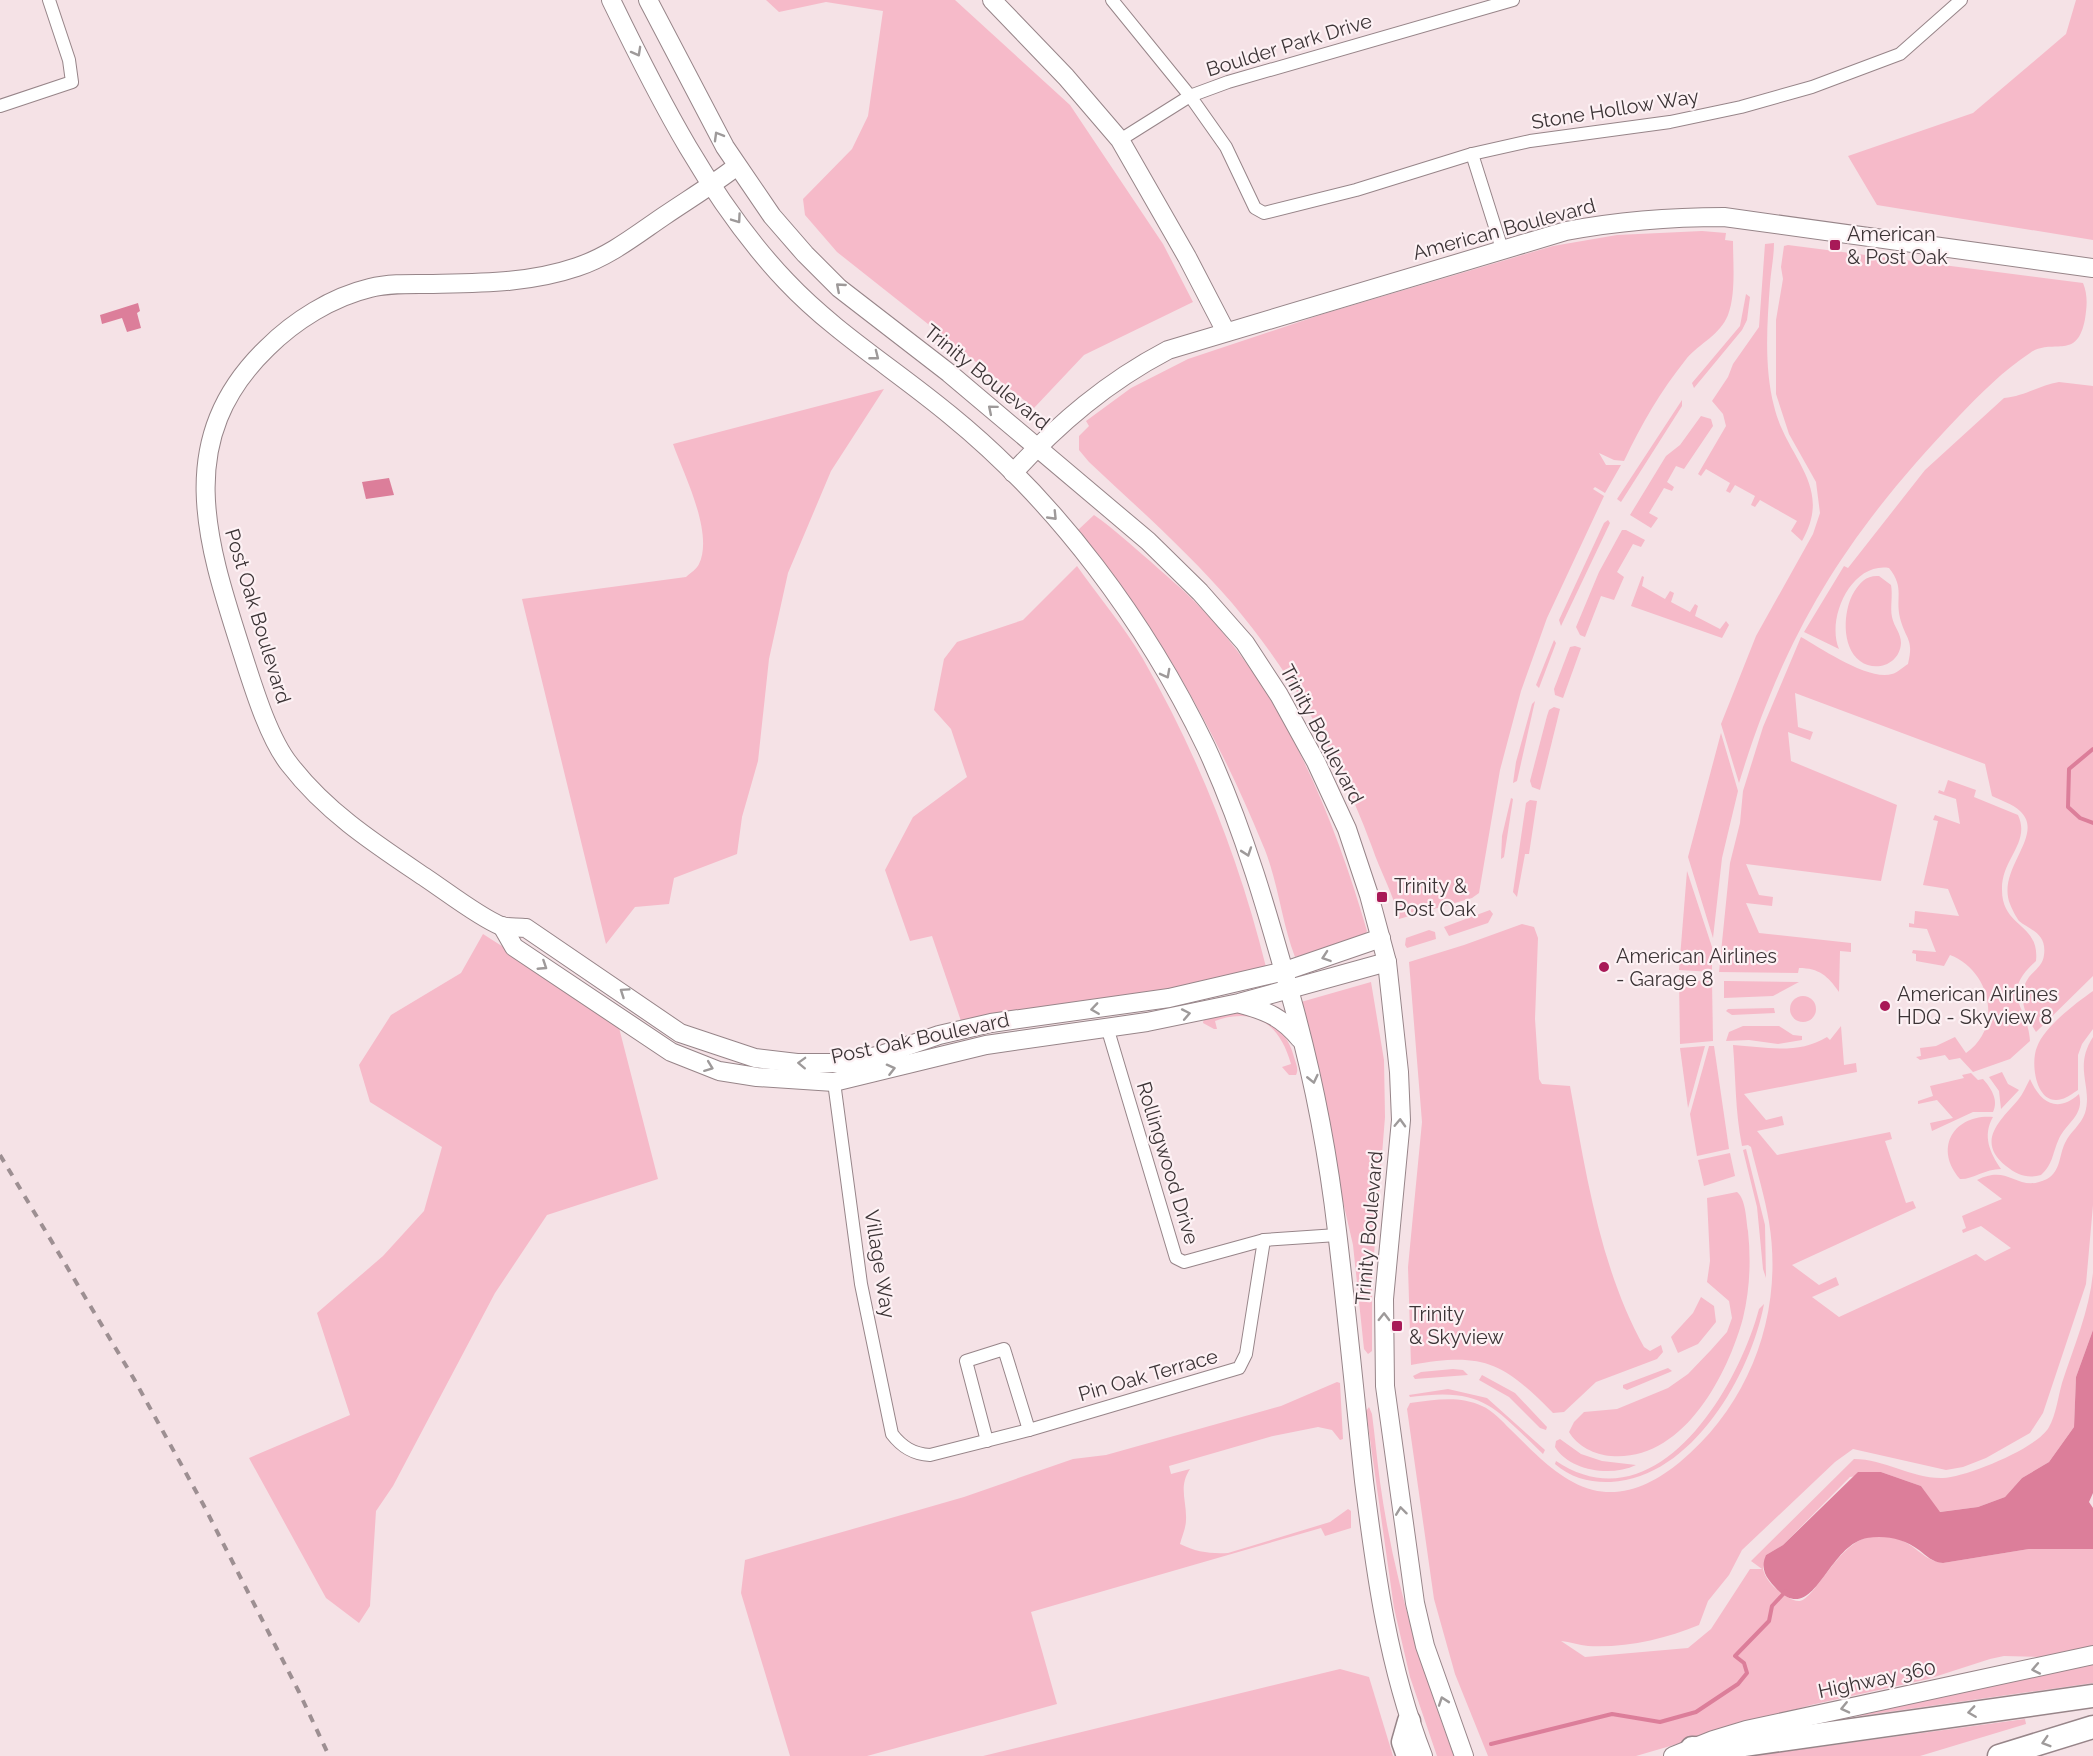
<svg xmlns="http://www.w3.org/2000/svg" width="2093" height="1756" font-family="Raleway,sans-serif">
	<style>
		.green { fill: #f6bac9 }
		.water { fill: #dc7e9a }
		.lines { fill: none; stroke-linecap: round; stroke-linejoin: round }
		.stream { stroke: #dc7e9a; stroke-width: 4 }
		.street-casing { stroke: #978589; stroke-width: 14 }
		.secondary-casing { stroke: #978589; stroke-width: 20 }
		.highway-casing { stroke: #978589; stroke-width: 25 }
		.street { stroke: #fff; stroke-width: 12 }
		.secondary { stroke: #fff; stroke-width: 18 }
		.highway { stroke: #fff; stroke-width: 22 }
		.rail { stroke: #9d8f92; stroke-width: 4; stroke-dasharray: 8 8; stroke-linecap: butt }
		.oneway { stroke: #9e9a9a }
		.poi-dot { fill: #a81957; stroke: #fdf1f4; stroke-width: 2 }
		.labels { text-anchor: middle; stroke-width: 4.5; stroke-linejoin: round; paint-order: stroke }
		.street-label { font-size: 20px; fill: #3c3436; stroke: #fdf1f4 }
		.poi-label { font-size: 20px; fill: #3c3436; stroke: #fdf1f4; text-anchor: start }
	</style>
	<rect width="100%" height="100%" fill="#f5e2e6"/>
	<!-- green -->
	<g class="green">
		<polygon points="766,0 955,0 1070,105 1163,244 1193,302 1084,355 1034,408 837,252 805,215 803,199 852,149 868,116 883,11 826,2 779,12"/>
		<polygon points="2076,0 2093,0 2093,240 1877,205 1848,156 1973,113 2066,34"/>
		<path d="M1702,231L1726,233L1725,240L1733,241C1733,263 1736,294 1728,315C1720,335 1700,343 1687,358C1660,392 1642,423 1624,461L1614,460L1599,453L1606,465H1621L1605,493L1595,487L1593,489L1604,496L1547,618L1521,691L1500,770L1479,893L1472,898L1399,919C1394,895 1380,871 1372,847C1339,758 1294,676 1232,603C1188,552 1137,507 1089,462L1079,450V436L1089,426L1086,421L1131,388L1188,359L1323,314L1553,246L1617,235Z"/>
		<path d="M1774,243C1774,257 1771,270 1770,284C1767,324 1764,367 1774,406C1786,458 1834,485 1802,541L1791,531L1797,521L1760,500L1755,507L1751,505L1755,496L1735,485L1730,493L1726,491L1730,483L1706,469L1701,476L1698,474L1726,426L1723,414L1712,401L1728,377L1733,364L1759,327L1765,244Z"/>
		<path d="M1788,245L2083,283C2088,295 2087,306 2085,319C2077,362 2053,337 2030,353C2004,370 1980,394 1959,416C1848,532 1786,629 1739,783L1721,724L1756,636L1813,534L1820,513L1816,482L1789,434L1776,394V320L1783,279L1781,267L1784,246Z"/>
		<polygon points="1746,294 1750,297 1747,320 1742,330 1694,388 1692,383 1740,326"/>
		<path d="M2059,382L2093,386V976L2036,1032C2025,1015 2016,995 2029,977C2035,970 2043,965 2044,955C2047,933 2030,930 2019,921C2016,917 2012,909 2010,904C1996,869 2046,835 2020,811C2013,804 2000,800 1992,796L1985,764L1795,693L1798,727L1813,732L1810,740L1788,732L1791,761L1897,805L1881,881L1746,864L1759,895L1773,897L1772,906L1746,903L1759,933L1851,943V952L1840,951L1839,992C1828,976 1819,968 1799,968L1798,973L1719,972L1730,863L1740,823L1743,791L1763,727L1801,637C1821,648 1868,681 1892,674C1897,673 1903,667 1908,664C1914,638 1906,641 1900,618C1895,597 1905,588 1889,568C1851,562 1826,619 1839,649L1804,632L1844,566L1848,568L1925,470L2004,398C2025,396 2040,385 2059,382Z"/>
		<path d="M884,389L831,471L788,573L769,659L758,761L742,817L737,854L674,878L669,904L635,907L606,944L522,599L686,577C690,573 697,569 699,564C714,533 684,475 673,444Z"/>
		<polygon points="1682,400 1682,406 1621,502 1617,499"/>
		<polygon points="1701,416 1711,419 1713,426 1684,469 1676,466 1667,482 1674,487 1672,491 1664,488 1649,513 1658,518 1651,528 1630,515 1666,456 1680,445"/>
		<path d="M1094,515C1114,529 1131,545 1150,561C1165,575 1183,589 1197,604C1283,692 1333,814 1367,931L1363,938L1295,957C1281,920 1278,879 1262,843C1216,731 1155,623 1078,530Z"/>
		<polygon points="1608,520 1610,523 1561,626 1559,620 1604,523"/>
		<polygon points="1622,530 1626,530 1645,540 1641,547 1633,544 1617,572 1624,577 1614,600 1601,596 1585,637 1580,635 1576,627 1599,572"/>
		<path d="M1077,566C1098,596 1124,626 1143,659C1198,755 1239,858 1266,967L1162,990L961,1021L932,936L910,941L885,870L913,817L967,777L951,729L934,710L944,659L957,642L1023,620Z"/>
		<polygon points="1642,576 1644,577 1642,586 1665,599 1670,591 1674,593 1671,602 1690,612 1695,604 1698,606 1695,616 1720,629 1726,621 1729,625 1722,638 1631,606"/>
		<path d="M1879,576L1891,585C1893,596 1890,607 1892,617C1894,627 1901,633 1901,643C1900,664 1876,673 1860,661C1841,647 1843,610 1854,592C1860,582 1867,575 1879,576Z"/>
		<polygon points="1554,640 1556,643 1539,688 1536,685"/>
		<polygon points="1575,646 1581,648 1563,698 1555,695 1554,689 1570,647"/>
		<polygon points="1535,701 1517,781 1513,783 1516,762 1532,704"/>
		<polygon points="1554,707 1560,709 1540,790 1532,787 1530,781 1547,716 1549,710"/>
		<polygon points="1721,733 1738,791 1722,858 1713,938 1688,857"/>
		<path d="M1948,780L1976,790L1974,797L2018,815C2031,843 2001,859 2002,890C2002,928 2040,923 2036,961C1998,995 2028,1005 2030,1041L2010,1059L1973,1072L1960,1058L1949,1060L1945,1055L1920,1060L1916,1057L1921,1056L1920,1048L1936,1046L1955,1037L1966,1053C2004,1027 1990,970 1950,955L1944,966L1916,961V954L1912,953L1913,950L1936,952L1927,929L1909,927V923L1914,924L1915,911L1959,916L1948,889L1923,885L1938,821L1933,820L1935,815L1960,824L1956,799L1938,793L1939,790L1944,792Z"/>
		<polygon points="1511,798 1513,799 1504,857 1501,859 1502,836"/>
		<polygon points="1530,800 1537,801 1529,854 1525,854 1517,897 1513,892 1526,803"/>
		<polygon points="1687,871 1712,947 1712,972 1679,970"/>
		<polygon points="1490,910 1493,914 1488,923 1449,936 1444,927"/>
		<path d="M1522,924L1534,927L1538,938L1535,1019L1539,1079L1542,1084L1570,1086C1586,1173 1600,1268 1644,1347L1650,1351L1661,1345L1663,1352L1657,1359L1596,1382L1564,1412L1553,1413C1503,1362 1483,1352 1411,1365L1408,1267L1422,1122L1409,962L1464,945Z"/>
		<polygon points="1429,930 1435,932 1436,939 1407,948 1405,945 1406,938"/>
		<polygon points="483,934 617,1020 658,1179 547,1215 495,1293 393,1486 376,1511 370,1606 359,1623 326,1598 249,1458 350,1415 317,1313 383,1256 424,1211 442,1147 370,1102 359,1065 391,1015 461,973"/>
		<polygon points="1679,980 1712,981 1713,1041 1680,1044"/>
		<polygon points="1724,981 1727,981 1799,982 1773,996 1724,998"/>
		<polygon points="1371,982 1384,1060 1385,1117 1372,1280 1372,1351 1368,1354 1364,1349 1353,1245 1338,1180 1320,1073 1301,1002"/>
		<path d="M2093,991V1029L2082,1044L2078,1055V1090C2073,1093 2067,1098 2062,1099C2036,1107 2030,1063 2037,1047C2044,1027 2076,1003 2093,991Z"/>
		<circle cx="1803" cy="1009" r="13"/>
		<polygon points="1774,1008 1775,1013 1732,1015 1726,1011 1728,1009"/>
		<path d="M1231,1011C1261,1012 1286,1026 1294,1057C1296,1064 1299,1069 1296,1075H1289L1282,1067L1291,1064C1280,1025 1256,1006 1215,1021L1217,1029H1214L1203,1023L1204,1018Z"/>
		<polygon points="1743,1026 1779,1026 1793,1035 1802,1036 1802,1040 1778,1044 1749,1040 1726,1041 1729,1032"/>
		<path d="M1841,1026L1844,1065L1856,1063L1857,1072L1744,1094L1766,1120L1782,1116L1784,1125L1757,1131L1777,1155L1890,1132L1892,1139L1885,1141L1906,1203L1913,1201L1916,1208L1792,1265L1819,1285L1836,1277L1839,1285L1812,1297L1839,1317L1976,1254L1985,1261L2011,1248L1981,1226L1963,1233L1962,1230L1966,1228L1962,1216L2002,1199L1977,1180C2010,1163 2017,1194 2047,1179C2061,1171 2059,1155 2065,1143C2070,1132 2081,1125 2085,1113C2093,1086 2073,1068 2093,1037V1205L2086,1284L2043,1413L2030,1433L1986,1458L1963,1467L1946,1470L1853,1449L1835,1462L1742,1550L1729,1575L1708,1601L1699,1625C1665,1639 1626,1648 1588,1646C1579,1645 1570,1642 1561,1641L1585,1657L1688,1648L1711,1629L1750,1569H1762L1751,1561L1854,1459C1885,1459 1912,1479 1943,1478C1966,1477 2038,1448 2049,1427C2056,1415 2058,1397 2062,1383C2074,1346 2089,1312 2093,1273V1330L2076,1377L2074,1427L2049,1462L2022,1478L2005,1497L1978,1507L1939,1512L1921,1486L1881,1472L1850,1477L1783,1545L1766,1555L1763,1569C1765,1578 1772,1586 1779,1591C1785,1595 1793,1602 1800,1601C1815,1598 1838,1545 1866,1538C1910,1528 1917,1561 1943,1563L2029,1549H2093V1648L2042,1657L2004,1656L1990,1659L1928,1679L1811,1705L1636,1756H1488L1455,1674L1434,1599L1407,1409L1410,1403C1434,1400 1459,1395 1482,1406C1492,1410 1502,1421 1510,1429C1534,1452 1559,1481 1593,1490C1625,1498 1656,1482 1680,1462C1750,1404 1784,1313 1769,1222C1765,1197 1757,1172 1751,1147L1748,1145L1742,1146C1735,1110 1736,1081 1733,1045C1765,1047 1798,1055 1827,1037L1830,1040Z"/>
		<polygon points="1705,1046 1688,1108 1680,1048"/>
		<polygon points="1709,1046 1714,1046 1729,1149 1697,1156 1690,1114"/>
		<polygon points="2002,1072 2008,1084 2019,1090 2001,1109 1999,1091 1989,1077"/>
		<path d="M1971,1073L1978,1080L1983,1079C1991,1088 1999,1100 1993,1112H1973L1932,1131L1930,1123L1953,1118L1937,1100L1918,1104V1101L1933,1096L1930,1086L1964,1078L1962,1075Z"/>
		<path d="M2030,1079C2041,1104 2058,1113 2079,1094C2085,1116 2065,1123 2058,1141C2052,1155 2053,1164 2041,1175C2028,1179 2017,1175 2006,1166C1975,1141 2001,1120 2018,1100C2023,1094 2026,1086 2030,1079Z"/>
		<path d="M1993,1117C1982,1136 1990,1153 2001,1169C1985,1169 1971,1180 1960,1179C1933,1148 1954,1114 1993,1117Z"/>
		<polygon points="1746,1149 1765,1225 1766,1278 1763,1269 1757,1207 1743,1150"/>
		<polygon points="1730,1153 1735,1176 1704,1186 1698,1160"/>
		<path d="M1737,1192C1746,1199 1746,1220 1748,1231C1751,1260 1750,1289 1743,1318C1727,1377 1682,1462 1611,1456C1595,1455 1577,1446 1569,1432L1574,1422L1584,1412L1617,1409L1668,1388L1688,1374L1711,1350L1727,1332L1732,1318L1729,1301L1707,1282L1710,1261L1707,1198Z"/>
		<polygon points="1701,1297 1714,1306 1716,1322 1698,1344 1678,1353 1671,1337 1693,1313"/>
		<path d="M1764,1304C1751,1374 1692,1478 1611,1482C1591,1483 1571,1478 1555,1464L1556,1461C1655,1527 1737,1391 1759,1309Z"/>
		<polygon points="1668,1368 1672,1371 1670,1372 1627,1390 1623,1388 1623,1385"/>
		<polygon points="1453,1369 1463,1370 1468,1375 1415,1379 1413,1376 1421,1372"/>
		<polygon points="1482,1375 1515,1393 1547,1427 1546,1430 1540,1428 1509,1397 1479,1380"/>
		<path d="M1337,1382L1340,1383L1343,1439L1340,1440L1332,1430L1318,1427L1273,1436L1169,1466L1171,1474L1190,1469C1178,1487 1187,1501 1186,1520C1186,1528 1182,1536 1180,1544C1196,1552 1211,1554 1228,1553L1330,1522L1348,1509L1351,1511V1528L1325,1536L1321,1528L1031,1612L1057,1704L867,1756H790L741,1593L745,1560L964,1497L1073,1459L1106,1455L1281,1406Z"/>
		<path d="M1448,1389L1487,1398L1545,1450L1543,1454C1493,1406 1483,1387 1410,1397L1409,1395Z"/>
		<path d="M1369,1407L1372,1414C1375,1437 1377,1460 1380,1482C1393,1576 1421,1668 1454,1756H1437L1410,1677L1394,1608L1366,1411Z"/>
		<path d="M1560,1439L1581,1454L1602,1461L1636,1465C1611,1477 1570,1471 1555,1447L1556,1441Z"/>
		<polygon points="2093,1662 2093,1683 1860,1716 1858,1712"/>
		<polygon points="1340,1669 1369,1677 1393,1756 983,1756"/>
		<polygon points="2025,1719 2026,1724 1920,1756 1752,1756"/>
	</g>
	<!-- water -->
	<g class="water">
		<polygon points="138,303 140,311 137,313 141,328 127,332 122,318 102,324 100,315"/>
		<polygon points="389,478 394,495 366,499 362,482"/>
		<path d="M2093,1330V1493L2089,1502L2093,1508V1549H2029L1943,1563C1932,1562 1927,1556 1919,1550C1904,1539 1886,1535 1867,1538C1824,1546 1813,1638 1769,1580C1763,1572 1762,1564 1766,1555L1783,1545L1858,1472H1881L1921,1486L1940,1512L1978,1507L2005,1497L2022,1478L2049,1462L2074,1427L2076,1377Z"/>
	</g>
	<g class="lines">
		<!-- stream -->
		<g class="stream">
			<polyline points="2093,749 2069,769 2068,807 2080,818 2093,823"/>
			<polyline points="1491,1744 1612,1714 1660,1722 1696,1712 1738,1684 1747,1673 1744,1663 1735,1656 1769,1621 1772,1606 1786,1591"/>
		</g>
		<defs>
			<g id="street">
				<polyline points="1112,0 1190,96 1226,147 1255,208 1264,213 1356,190 1472,154 1530,141 1670,122 1741,107 1812,87 1900,54 1961,0"/>
				<polyline points="0,106 72,82 69,60 49,0"/>
				<polyline points="1120,140 1190,96 1228,82 1513,0"/>
				<polyline points="1472,154 1502,249"/>
				<polyline points="1107,1027 1176,1258 1184,1262 1264,1240"/>
				<path d="M834,1082L861,1284L892,1434C902,1447 913,1454 930,1455L1029,1430L1239,1368L1246,1354L1264,1240L1337,1235"/>
				<polyline points="987,1441 966,1361 1004,1349 1029,1430"/>
			</g>
			<g id="secondary">
				<path d="M611,0C658,97 711,202 786,281C834,332 896,370 950,415C1057,502 1146,622 1206,747C1244,829 1269,917 1293,1004C1314,1080 1328,1153 1337,1231C1347,1314 1355,1398 1364,1481C1376,1576 1388,1666 1423,1756"/>
				<polyline points="648,0 725,147 772,216 805,254 839,288 949,373 1148,541 1200,592 1245,643 1279,695 1316,762 1347,829 1369,895 1387,962 1399,1072 1401,1120 1384,1299 1385,1386 1415,1603 1425,1646 1464,1756"/>
				<polyline points="992,0 1066,77 1120,140 1187,257 1226,332"/>
				<path d="M737,166C714,184 689,199 664,216C636,235 610,256 577,267C530,283 482,283 433,284C412,284 390,283 370,288C332,297 294,321 267,348C173,439 206,540 241,649C252,683 268,738 290,765C327,813 377,845 426,878C447,892 479,917 501,926C508,928 518,927 526,928L680,1033L755,1058L797,1063H843L881,1055L939,1035L991,1023L1169,998L1285,971L1381,938"/>
				<path d="M1013,473C1059,423 1107,382 1168,350L1566,231C1619,221 1670,217 1724,217L2093,268"/>
				<polyline points="502,926 514,947 671,1052 719,1071 757,1077 834,1082 986,1045 1147,1022 1239,1003 1387,962"/>
				<path d="M1241,1004C1267,1011 1283,1018 1300,1039"/>
				<polyline points="1673,1756 1713,1740 1746,1730 2093,1655"/>
			</g>
			<g id="highway">
				<polyline points="1692,1748 1716,1749 2093,1696"/>
				<polyline points="1408,1756 1403,1742 1409,1721"/>
				<polyline points="1999,1756 2093,1727"/>
			</g>
		</defs>
		<!-- street casing -->
		<use href="#street" class="street-casing"/>
		<!-- secondary casing -->
		<use href="#secondary" class="secondary-casing"/>
		<!-- highway casing -->
		<use href="#highway" class="highway-casing"/>
		<!-- street -->
		<use href="#street" class="street"/>
		<!-- secondary -->
		<use href="#secondary" class="secondary"/>
		<!-- highway -->
		<use href="#highway" class="highway"/>
		<!-- rail -->
		<polyline class="rail" points="0,1155 134,1379 203,1504 299,1692 329,1756"/>
	</g>
	<!-- one-way arrows -->
	<defs><path id="oneway-chevron" d="M-2-3.5L2.5 0L-2 3.5" fill="none" stroke-width="1.6" stroke-linecap="round" stroke-linejoin="round" transform="scale(1.5)"/></defs>
	<g class="oneway">
		<use href="#oneway-chevron" transform="translate(637 52) rotate(61)"/>
		<use href="#oneway-chevron" transform="translate(718 136) rotate(-120)"/>
		<use href="#oneway-chevron" transform="translate(737 219) rotate(55)"/>
		<use href="#oneway-chevron" transform="translate(840 287) rotate(-139)"/>
		<use href="#oneway-chevron" transform="translate(875 356) rotate(38)"/>
		<use href="#oneway-chevron" transform="translate(992 409) rotate(-140)"/>
		<use href="#oneway-chevron" transform="translate(1053 516) rotate(46)"/>
		<use href="#oneway-chevron" transform="translate(1166 674) rotate(62)"/>
		<use href="#oneway-chevron" transform="translate(1247 852) rotate(71)"/>
		<use href="#oneway-chevron" transform="translate(1326 957) rotate(161)"/>
		<use href="#oneway-chevron" transform="translate(543 966) rotate(33)"/>
		<use href="#oneway-chevron" transform="translate(624 992) rotate(-146)"/>
		<use href="#oneway-chevron" transform="translate(1095 1009) rotate(172)"/>
		<use href="#oneway-chevron" transform="translate(1186 1014) rotate(-11)"/>
		<use href="#oneway-chevron" transform="translate(802 1063) rotate(-178)"/>
		<use href="#oneway-chevron" transform="translate(709 1067) rotate(21)"/>
		<use href="#oneway-chevron" transform="translate(891 1069) rotate(-14)"/>
		<use href="#oneway-chevron" transform="translate(1313 1079) rotate(77)"/>
		<use href="#oneway-chevron" transform="translate(1400 1123) rotate(-88)"/>
		<use href="#oneway-chevron" transform="translate(1384 1317) rotate(-89)"/>
		<use href="#oneway-chevron" transform="translate(1401 1511) rotate(-97)"/>
		<use href="#oneway-chevron" transform="translate(2036 1669) rotate(169)"/>
		<use href="#oneway-chevron" transform="translate(1443 1701) rotate(-109)"/>
		<use href="#oneway-chevron" transform="translate(1845 1708) rotate(167)"/>
		<use href="#oneway-chevron" transform="translate(1972 1712) rotate(172)"/>
		<use href="#oneway-chevron" transform="translate(2046 1742) rotate(163)"/>
	</g>
	<!-- markers -->
	<g class="poi-dot">
		<rect x="1829" y="239" width="12" height="12" rx="3"/>
		<rect x="1376" y="891" width="12" height="12" rx="3"/>
		<circle cx="1604" cy="967" r="6"/>
		<circle cx="1885" cy="1006" r="6"/>
		<rect x="1391" y="1320" width="12" height="12" rx="3"/>
	</g>
	<g class="labels">
		<!-- street labels -->
		<g class="street-label">
			<text transform="translate(1289 45) rotate(-17)" y="7">Boulder Park Drive</text>
			<text transform="translate(1615 109) rotate(-9)" y="7">Stone Hollow Way</text>
			<text transform="translate(1504 229) rotate(-15)" y="7">American Boulevard</text>
			<text transform="translate(987 377) rotate(39)" y="7">Trinity Boulevard</text>
			<text transform="translate(258 616) rotate(73)" y="7">Post Oak Boulevard</text>
			<text transform="translate(1322 734) rotate(62)" y="7">Trinity Boulevard</text>
			<text transform="translate(920 1038) rotate(-12)" y="7">Post Oak Boulevard</text>
			<text transform="translate(1168 1163) rotate(73)" y="7">Rollingwood Drive</text>
			<text transform="translate(1369 1228) rotate(-85)" y="7">Trinity Boulevard</text>
			<text transform="translate(880 1264) rotate(81)" y="7">Village Way</text>
			<text transform="translate(1148 1375) rotate(-16)" y="7">Pin Oak Terrace</text>
			<text transform="translate(1877 1679) rotate(-12)" y="7">Highway 360</text>
		</g>
		<!-- poi labels -->
		<g class="poi-label">
			<text x="1847" y="241">American<tspan x="1847" dy="23">&amp; Post Oak</tspan></text>
			<text x="1394" y="893">Trinity &amp;<tspan x="1394" dy="23">Post Oak</tspan></text>
			<text x="1616" y="963">American Airlines<tspan x="1616" dy="23">- Garage 8</tspan></text>
			<text x="1897" y="1001">American Airlines<tspan x="1897" dy="23">HDQ - Skyview 8</tspan></text>
			<text x="1409" y="1321">Trinity<tspan x="1409" dy="23">&amp; Skyview</tspan></text>
		</g>
	</g>
</svg>
